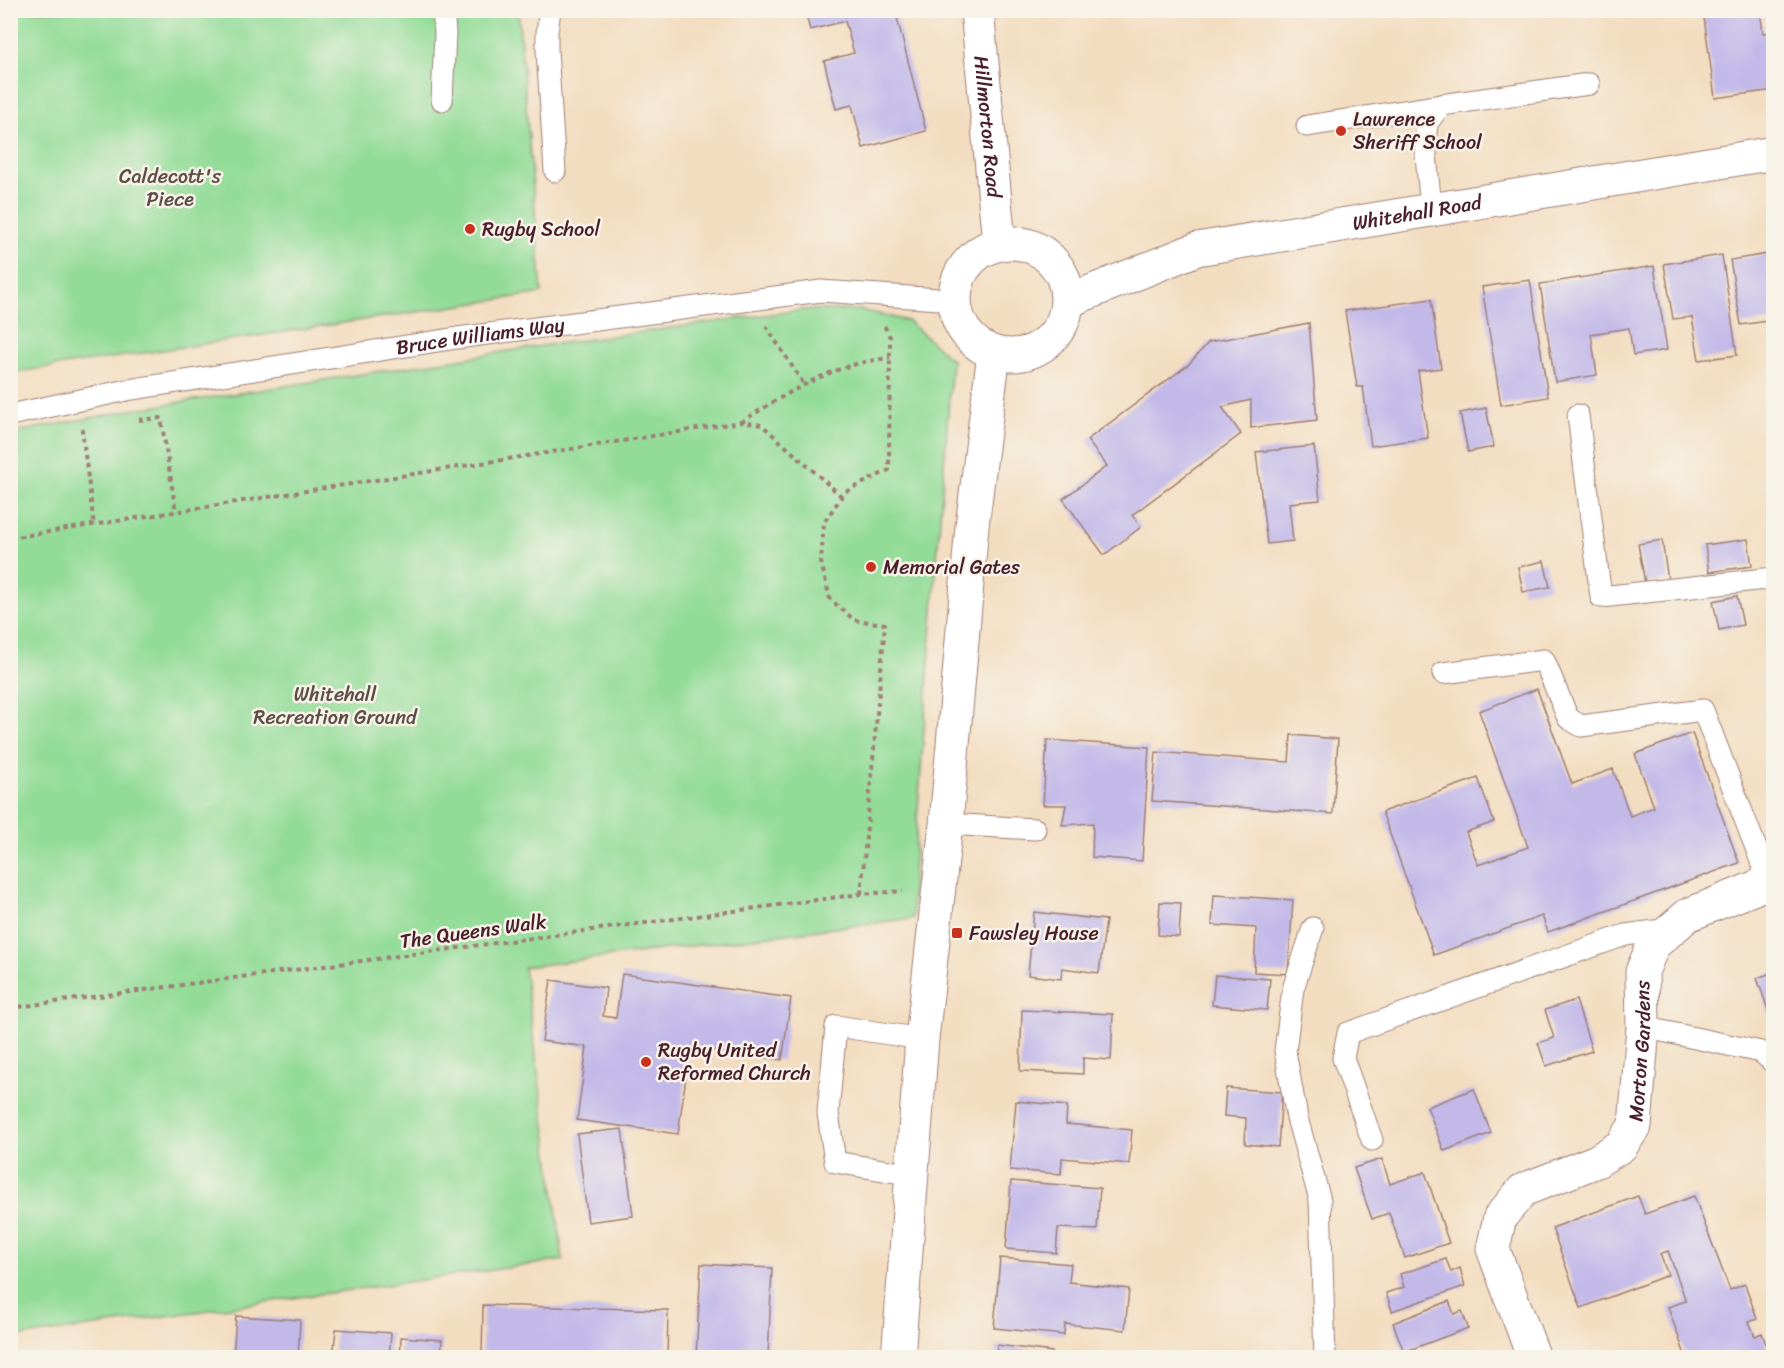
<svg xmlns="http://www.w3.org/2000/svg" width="1784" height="1368" font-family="Sriracha,sans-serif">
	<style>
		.green { fill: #93dc98; stroke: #6e7e62; stroke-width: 1.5 }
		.building { fill: #c2b9e9 }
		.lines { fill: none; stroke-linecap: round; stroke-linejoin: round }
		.lane-casing { stroke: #9e7e76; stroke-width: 23 }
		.street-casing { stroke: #9e7e76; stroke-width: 35 }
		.secondary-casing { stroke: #9e7e76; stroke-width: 35 }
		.highway-casing { stroke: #9e7e76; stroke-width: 35 }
		.path { stroke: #9e7e76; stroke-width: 4; stroke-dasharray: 4.5 4.5; stroke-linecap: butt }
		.lane { stroke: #fff; stroke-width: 21 }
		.street { stroke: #fff; stroke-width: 33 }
		.secondary { stroke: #fff; stroke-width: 33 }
		.highway { stroke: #fff; stroke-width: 33 }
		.poi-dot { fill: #c8321e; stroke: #f7f3e8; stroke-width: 2 }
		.labels { text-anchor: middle; stroke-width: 5; stroke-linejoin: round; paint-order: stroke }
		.poi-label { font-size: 20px; fill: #4a1f2b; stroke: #f7f3e8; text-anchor: start }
		.street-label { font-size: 20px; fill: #4a1f2b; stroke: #f7f3e8 }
		.park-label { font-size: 20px; fill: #5c4e46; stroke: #f7f3e8 }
	</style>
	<rect width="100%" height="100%" fill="#f7f3e8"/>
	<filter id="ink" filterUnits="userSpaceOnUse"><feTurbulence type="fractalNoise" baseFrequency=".0167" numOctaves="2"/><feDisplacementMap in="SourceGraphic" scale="12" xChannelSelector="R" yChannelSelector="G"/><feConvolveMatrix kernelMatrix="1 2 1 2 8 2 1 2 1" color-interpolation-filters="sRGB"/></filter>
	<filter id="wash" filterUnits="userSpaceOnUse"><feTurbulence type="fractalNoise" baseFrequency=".008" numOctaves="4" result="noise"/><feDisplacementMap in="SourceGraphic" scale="24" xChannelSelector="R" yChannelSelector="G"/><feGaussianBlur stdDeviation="1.35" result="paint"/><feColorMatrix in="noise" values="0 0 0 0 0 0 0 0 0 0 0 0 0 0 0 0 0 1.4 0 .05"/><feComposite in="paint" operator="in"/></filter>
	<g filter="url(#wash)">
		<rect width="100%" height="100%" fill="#f3ddc0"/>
		<!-- green -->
		<g class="green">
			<polygon points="11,11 518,11 542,293 11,373"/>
			<polygon points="801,310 861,310 908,321 952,360 912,887 913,918 524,967 563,1260 11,1338 11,433 137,409 548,345"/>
		</g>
		<g id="blocks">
			<!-- building -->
			<g class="building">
				<polygon points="805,10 895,10 926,131 863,148 852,105 836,109 824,61 854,53 845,21 810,30"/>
				<polygon points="1703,10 1760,10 1763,33 1774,32 1774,90 1715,98"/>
				<polygon points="1774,253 1774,320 1741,325 1730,260"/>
				<polygon points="1722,255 1737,355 1699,360 1692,317 1673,319 1664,264"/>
				<polygon points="1654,266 1667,350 1633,355 1629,328 1591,334 1597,375 1555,382 1540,284"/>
				<polygon points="1530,280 1548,397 1501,405 1482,287"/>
				<polygon points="1431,299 1441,368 1418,371 1428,438 1371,446 1363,387 1357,387 1345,311"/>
				<polygon points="1309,323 1317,420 1251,428 1251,400 1222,407 1241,434 1132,515 1141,527 1104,555 1063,499 1107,466 1087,440 1189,364 1209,342"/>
				<polygon points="1486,408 1494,447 1468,452 1460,413"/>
				<polygon points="1314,446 1320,500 1289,503 1293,541 1267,544 1256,452"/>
				<polygon points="1748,539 1752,566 1709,572 1705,545"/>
				<polygon points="1662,540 1668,580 1645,583 1638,544"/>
				<polygon points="1544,561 1550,587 1523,592 1518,567"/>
				<polygon points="1737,596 1743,625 1719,630 1713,601"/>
				<polygon points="1537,689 1572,784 1613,769 1630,816 1654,807 1635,754 1692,733 1739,863 1548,932 1542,916 1434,955 1382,812 1478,778 1494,822 1466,832 1478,865 1528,847 1479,711"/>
				<polygon points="1291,735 1338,739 1333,814 1152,801 1156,752 1289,762"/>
				<polygon points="1047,740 1149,747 1142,861 1092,857 1093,823 1062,825 1066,805 1043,805"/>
				<polygon points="1214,895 1293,900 1288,974 1254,972 1256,928 1212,925"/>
				<polygon points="1160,902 1181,903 1179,937 1158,935"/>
				<polygon points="1034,912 1106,920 1099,973 1062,968 1061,979 1028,975"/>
				<polygon points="1774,972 1774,1024 1773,1024 1757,978"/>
				<polygon points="622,974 791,998 782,1060 690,1047 678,1134 577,1120 587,1047 542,1041 551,980 606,988 603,1016 616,1018"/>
				<polygon points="1215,975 1270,979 1267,1010 1212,1005"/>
				<polygon points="1576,1000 1592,1051 1546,1066 1538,1043 1554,1038 1545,1010"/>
				<polygon points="1022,1010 1113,1014 1111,1060 1083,1058 1083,1074 1020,1071"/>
				<polygon points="1226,1088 1282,1092 1278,1147 1245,1144 1246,1118 1224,1116"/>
				<polygon points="1474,1089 1491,1133 1444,1151 1427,1107"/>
				<polygon points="1016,1101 1067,1106 1066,1124 1132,1130 1129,1164 1062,1158 1061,1174 1010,1170"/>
				<polygon points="622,1129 633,1216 588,1222 577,1134"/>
				<polygon points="1382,1159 1390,1184 1425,1172 1449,1243 1405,1258 1389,1213 1372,1219 1354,1168"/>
				<polygon points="1011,1181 1100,1188 1097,1230 1058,1228 1056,1253 1006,1249"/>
				<polygon points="1638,1196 1645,1214 1694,1196 1730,1290 1745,1284 1757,1319 1749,1322 1755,1336 1762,1333 1771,1358 1686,1358 1668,1307 1686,1301 1668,1251 1660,1254 1668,1275 1581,1308 1552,1228"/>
				<polygon points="1000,1258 1071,1264 1069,1282 1129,1289 1125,1330 1065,1324 1064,1335 994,1328"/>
				<polygon points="1446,1259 1451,1272 1460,1268 1465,1286 1392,1311 1386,1293 1404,1287 1400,1274"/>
				<polygon points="701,1264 772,1268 768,1358 696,1358"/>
				<polygon points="1449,1301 1454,1314 1462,1311 1468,1328 1404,1352 1393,1323"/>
				<polygon points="483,1305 668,1310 667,1358 482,1358"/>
				<polygon points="236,1316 300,1320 298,1358 233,1358"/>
				<polygon points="336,1329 391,1333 389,1358 333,1358"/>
				<polygon points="401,1337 442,1340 441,1358 400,1358"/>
				<polygon points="997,1345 1052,1352 1051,1358 996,1358"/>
			</g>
		</g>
	</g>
	<g filter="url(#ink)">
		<use href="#blocks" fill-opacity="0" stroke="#9e7e76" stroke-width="1.5"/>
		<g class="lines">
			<defs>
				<g id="lane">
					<polyline points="550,10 547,32 547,50 555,171"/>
					<polyline points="442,100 445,33 443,10"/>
					<polyline points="1307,126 1441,105"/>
					<polyline points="1431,210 1425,143 1427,123 1441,105 1589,84"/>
					<path id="s1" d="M10,415L127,390L457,338L821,291L954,300"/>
					<polyline points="1578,415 1601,597 1774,578"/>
					<polyline points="1443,673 1544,660 1568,718 1581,726 1703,710 1769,882"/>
					<polyline points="946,824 1035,829"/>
					<polyline points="1313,928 1293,989 1285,1051 1297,1118 1320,1200 1325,1358"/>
					<polyline points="1643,1027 1761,1052 1774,1063"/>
					<polyline points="1372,1140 1343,1058 1348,1033 1625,935 1670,929"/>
					<polyline points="913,1175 835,1162 828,1113 836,1026 922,1039"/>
				</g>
				<g id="street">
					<path id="s2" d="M1534,1358L1493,1249L1500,1217L1523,1190L1597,1161L1621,1146L1635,1126L1643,1027L1642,972L1653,945L1688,915L1774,880"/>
				</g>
				<g id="secondary">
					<path id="s3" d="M1068,301L1197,249L1774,153"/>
				</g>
				<g id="highway">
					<path id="s4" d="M977,10L999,243"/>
					<circle cx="1011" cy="299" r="56"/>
					<polyline points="898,1358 922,1039 946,824 972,526 994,353"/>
				</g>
			</defs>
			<!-- lane casing -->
			<use href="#lane" class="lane-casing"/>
			<!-- street casing -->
			<use href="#street" class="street-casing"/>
			<!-- secondary casing -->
			<use href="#secondary" class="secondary-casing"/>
			<!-- highway casing -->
			<use href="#highway" class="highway-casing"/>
			<!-- path -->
			<g class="path">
				<polyline points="766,326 803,383"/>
				<polyline points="139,420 161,418 176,512"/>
				<path d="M741,422C788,393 833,363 890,358"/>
				<polyline points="84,430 82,430 94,526"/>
				<polyline points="10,538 741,422 762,425 841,496"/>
				<polyline points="861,894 885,624 854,620 830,599 821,562 824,522 845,492 889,470 890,337 884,325"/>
				<polyline points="10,1008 861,894 903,891"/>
			</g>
			<!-- lane -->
			<use href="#lane" class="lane"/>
			<!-- street -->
			<use href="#street" class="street"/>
			<!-- secondary -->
			<use href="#secondary" class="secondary"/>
			<!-- highway -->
			<use href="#highway" class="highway"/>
		</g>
	</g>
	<!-- markers -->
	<g class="poi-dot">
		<circle cx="1341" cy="131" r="6"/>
		<circle cx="470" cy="229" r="6"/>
		<circle cx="871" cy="567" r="6"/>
		<rect x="951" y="927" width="12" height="12" rx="3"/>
		<circle cx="646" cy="1062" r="6"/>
	</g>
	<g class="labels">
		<!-- poi labels -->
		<g class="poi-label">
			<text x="1353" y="126">Lawrence<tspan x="1353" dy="23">Sheriff School</tspan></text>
			<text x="482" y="236">Rugby School</text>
			<text x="883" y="574">Memorial Gates</text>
			<text x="969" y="940">Fawsley House</text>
			<text x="658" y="1057">Rugby United<tspan x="658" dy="23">Reformed Church</tspan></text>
		</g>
		<!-- street labels -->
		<g class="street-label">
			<text dy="7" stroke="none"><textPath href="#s4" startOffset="117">Hillmorton Road</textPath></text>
			<text dy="7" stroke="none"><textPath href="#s3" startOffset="362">Whitehall Road</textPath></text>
			<text dy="7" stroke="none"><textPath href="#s1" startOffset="477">Bruce Williams Way</textPath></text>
			<text transform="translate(473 931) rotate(-8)" y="7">The Queens Walk</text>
			<text dy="7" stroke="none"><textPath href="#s2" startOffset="392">Morton Gardens</textPath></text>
		</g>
		<!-- park labels -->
		<g class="park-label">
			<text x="170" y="183">Caldecott's<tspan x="170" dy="23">Piece</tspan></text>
			<text x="335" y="701">Whitehall<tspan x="335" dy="23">Recreation Ground</tspan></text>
		</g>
	</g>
	<!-- margin -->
	<rect width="1784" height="1368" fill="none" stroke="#f7f3e8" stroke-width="36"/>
</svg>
